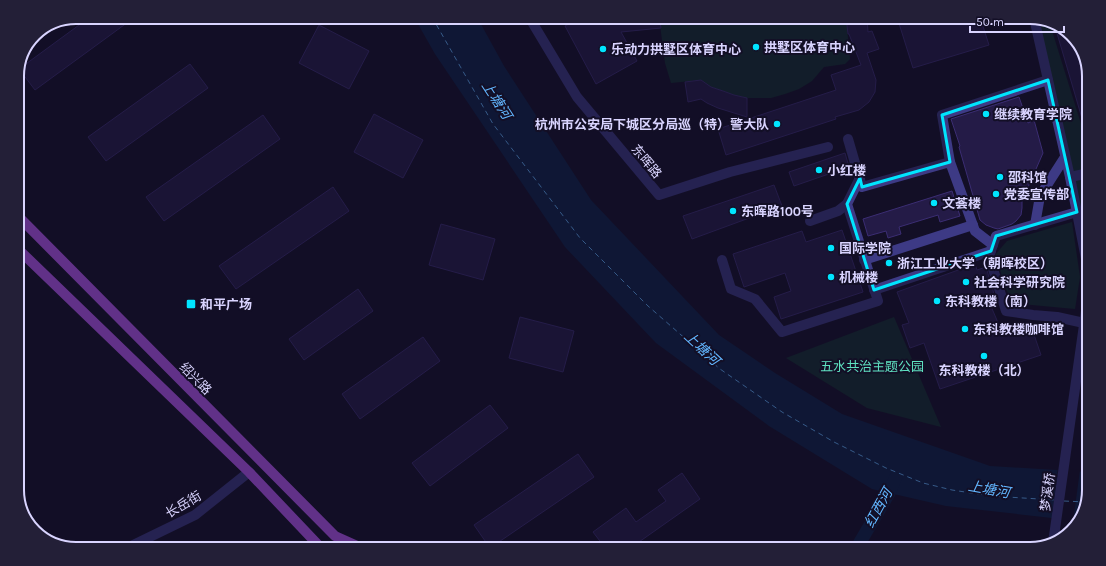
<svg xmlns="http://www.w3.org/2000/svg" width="1106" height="566" font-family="Karla,'Noto Sans SC',sans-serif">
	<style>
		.green { fill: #12302f }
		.water { fill: #0c2248 }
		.pier { fill: #130f26 }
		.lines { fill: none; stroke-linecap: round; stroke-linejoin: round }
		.canal { stroke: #0c2248; stroke-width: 13 }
		.ferry { stroke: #62b6ff; stroke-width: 1; stroke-dasharray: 5 4; stroke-linecap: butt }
		.building { fill: #241b47; stroke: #3b2d73 }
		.minor { stroke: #3d3a85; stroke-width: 10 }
		.major { stroke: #c25bff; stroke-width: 10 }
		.marked { fill: none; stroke: #00e5ff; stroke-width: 3; stroke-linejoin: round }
		.poi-dot { fill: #00e5ff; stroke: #130f26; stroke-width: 1.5 }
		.labels { text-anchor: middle; stroke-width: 4; stroke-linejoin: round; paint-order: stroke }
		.poi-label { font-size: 13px; font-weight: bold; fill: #d9d4ff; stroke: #130f26; text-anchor: start }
		.street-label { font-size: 13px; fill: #d9d4ff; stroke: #130f26 }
		.park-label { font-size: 13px; fill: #5fe0c0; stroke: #130f26 }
		.water-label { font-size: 14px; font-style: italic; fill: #62b6ff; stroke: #130f26 }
		.rim { fill: none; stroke: #d9d4ff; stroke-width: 2 }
	</style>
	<rect width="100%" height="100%" fill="#130f26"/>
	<!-- green -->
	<g class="green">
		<polygon points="659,17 846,17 850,59 845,64 824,67 812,81 799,89 785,94 771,98 747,98 734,95 711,87 701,80 671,83 665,63"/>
		<polygon points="1034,18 1049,21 1086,140 1089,140 1089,274"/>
		<polygon points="1072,222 1080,277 1075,309 1011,303 995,255 1007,241"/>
		<polygon points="894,317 941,427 867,408 786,358"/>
	</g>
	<!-- water -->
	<path class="water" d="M414,17H477L504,66L591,200L719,335L775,373L842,414L990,466L1089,472C1089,487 1089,510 1079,521L946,506L872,489L769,426L656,343L565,247L435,54Z"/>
	<!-- pier -->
	<polygon class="pier" points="1058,468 1080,470 1073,522 1052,520"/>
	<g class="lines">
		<!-- canal -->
		<polyline class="canal" points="856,549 889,493 896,477"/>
		<!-- ferry -->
		<g class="ferry">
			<polyline points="432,17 493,124 580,238 648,306 720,369 782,412 834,442 886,468 923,483 952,490 991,496 1055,500"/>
			<polyline points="1064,501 1086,502"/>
		</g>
	</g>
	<!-- building -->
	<g class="building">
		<polygon points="90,17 135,17 35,90 19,69"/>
		<polygon points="582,17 659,17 661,28 621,32 637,61 596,84 565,26"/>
		<polygon points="846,17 867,17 868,32 872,31 879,49 867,53 876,80 875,92 869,102 859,110 835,117 836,119 726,155 718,129 836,90 831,75 861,65 849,34 848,34"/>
		<polygon points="897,17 980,17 989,45 913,68"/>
		<polygon points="1054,23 1056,23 1079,43 1089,72 1089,132 1086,132"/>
		<polygon points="319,25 369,51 349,89 299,63"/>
		<polygon points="190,64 208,88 106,161 88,137"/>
		<polygon points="701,80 711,87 723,91 734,95 747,98 747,117 718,108 707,103 701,99 688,102 685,82"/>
		<polygon points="1019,97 1028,123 1034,120 1043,153 1022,201 1022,208 1021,215 1016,221 1012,224 998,229 994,228 986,225 980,220 959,147 960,146 951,119"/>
		<polygon points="374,114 423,140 403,178 354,152"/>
		<polygon points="263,115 280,139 164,221 146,197"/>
		<polygon points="845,153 849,167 794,186 789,172"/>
		<polygon points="774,185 782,206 692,239 683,216"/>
		<polygon points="333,187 349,211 236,289 219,266"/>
		<polygon points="952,191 960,216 940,222 938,215 899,227 901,234 888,238 886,231 868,236 863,219"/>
		<polygon points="441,224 495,239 483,280 429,265"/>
		<polygon points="842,230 863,292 781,319 774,297 791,291 785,273 744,287 733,254 802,231 806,242"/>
		<polygon points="975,264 977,270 986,267 994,294 987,297 1002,332 1030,323 1041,355 940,389 924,343 910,348 902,325 909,323 897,292"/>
		<polygon points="358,289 373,311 304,360 289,339"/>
		<polygon points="520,317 574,331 563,372 509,358"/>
		<polygon points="423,337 440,361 360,419 342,394"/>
		<polygon points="490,405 508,428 430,486 412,463"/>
		<polygon points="578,454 594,477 490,548 474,525"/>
		<polygon points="682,473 700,499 629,549 606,549 593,532 626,508 636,522 666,501 658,490"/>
	</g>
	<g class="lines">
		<!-- minor -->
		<g class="minor">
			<polyline points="529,17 577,97 659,195 730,172 828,147"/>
			<polyline points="1034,18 1070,177 1089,274"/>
			<polyline points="848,139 862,187 950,162 975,231 993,245"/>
			<polyline points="950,162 942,115 1048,80"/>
			<polyline points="1070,177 1089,173"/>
			<polyline points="1077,212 996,236 989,256 1006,311 1033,315 1057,317 1084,323"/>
			<polyline points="810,221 838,211 847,204"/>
			<polyline points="1035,225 1040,196 1065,157"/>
			<polyline points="722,260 731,289 755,299 782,332 878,301 847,204 860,178"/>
			<polyline points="864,260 973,225"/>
			<polyline points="874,290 991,251"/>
			<polyline points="1053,543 1089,290"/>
			<polyline points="125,549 195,515 249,472"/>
		</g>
		<!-- major -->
		<g class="major">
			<polyline points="17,215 335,536 364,549"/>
			<polyline points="17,248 249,472 322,549"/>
		</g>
	</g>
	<!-- marked area -->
	<path d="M0 0H1106V566H0ZM1048,80L1077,212L996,236L991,251L874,290L847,204L860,178L862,187L950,162L942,115Z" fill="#130f26" fill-opacity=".55" fill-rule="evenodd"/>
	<path class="marked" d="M1048,80L1077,212L996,236L991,251L874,290L847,204L860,178L862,187L950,162L942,115Z"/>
	<!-- markers -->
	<g class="poi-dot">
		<circle cx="756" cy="47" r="4"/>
		<circle cx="603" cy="49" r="4"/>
		<circle cx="986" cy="114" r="4"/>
		<circle cx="777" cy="124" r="4"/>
		<circle cx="819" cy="170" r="4"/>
		<circle cx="1000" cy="177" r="4"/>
		<circle cx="996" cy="194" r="4"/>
		<circle cx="934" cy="203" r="4"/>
		<circle cx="733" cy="211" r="4"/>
		<circle cx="831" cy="248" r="4"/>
		<circle cx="889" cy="263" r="4"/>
		<circle cx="831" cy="277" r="4"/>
		<circle cx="966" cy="282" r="4"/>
		<circle cx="937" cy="301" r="4"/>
		<rect x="186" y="299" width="10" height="10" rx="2"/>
		<circle cx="965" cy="329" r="4"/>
		<circle cx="984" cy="356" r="4"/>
	</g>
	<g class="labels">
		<!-- poi labels -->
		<g class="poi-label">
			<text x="764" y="52">拱墅区体育中心</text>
			<text x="611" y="54">乐动力拱墅区体育中心</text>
			<text x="994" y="119">继续教育学院</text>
			<text x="769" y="129" text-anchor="end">杭州市公安局下城区分局巡（特）警大队</text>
			<text x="827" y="175">小红楼</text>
			<text x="1008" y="182">邵科馆</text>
			<text x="1004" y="199">党委宣传部</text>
			<text x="942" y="208">文荟楼</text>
			<text x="741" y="216">东晖路100号</text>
			<text x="839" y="253">国际学院</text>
			<text x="897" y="268">浙江工业大学（朝晖校区）</text>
			<text x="839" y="282">机械楼</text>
			<text x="974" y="287">社会科学研究院</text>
			<text x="945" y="306">东科教楼（南）</text>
			<text x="200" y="309">和平广场</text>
			<text x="973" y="334">东科教楼咖啡馆</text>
			<text x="984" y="375" text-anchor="middle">东科教楼（北）</text>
		</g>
		<!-- street labels -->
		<g class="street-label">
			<text transform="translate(647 161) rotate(50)" y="5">东晖路</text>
			<text transform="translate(196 378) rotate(45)" y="5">绍兴路</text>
			<text transform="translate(1047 492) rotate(-82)" y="5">梦溪桥</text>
			<text transform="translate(183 504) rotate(-31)" y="5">长岳街</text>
		</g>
		<!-- park labels -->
		<g class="park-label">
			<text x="872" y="371">五水共治主题公园</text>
		</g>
		<!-- water labels -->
		<g class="water-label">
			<text transform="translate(497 100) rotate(57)" y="5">上塘河</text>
			<text transform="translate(702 348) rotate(43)" y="5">上塘河</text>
			<text transform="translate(989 489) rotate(10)" y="5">上塘河</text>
			<text transform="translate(878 508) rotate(-61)" y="5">红西河</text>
		</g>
	</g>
	<!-- crop -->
	<path d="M0 0H1106V566H0ZM76 24H1030A52 52 0 0 1 1082 76V490A52 52 0 0 1 1030 542H76A52 52 0 0 1 24 490V76A52 52 0 0 1 76 24Z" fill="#231f37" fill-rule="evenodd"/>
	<path class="rim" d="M76 24H1030A52 52 0 0 1 1082 76V490A52 52 0 0 1 1030 542H76A52 52 0 0 1 24 490V76A52 52 0 0 1 76 24Z"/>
	<!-- scale -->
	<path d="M970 26v6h94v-6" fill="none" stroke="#d9d4ff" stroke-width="2"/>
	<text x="976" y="26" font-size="12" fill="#d9d4ff" stroke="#130f26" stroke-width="3" paint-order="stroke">50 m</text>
</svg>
